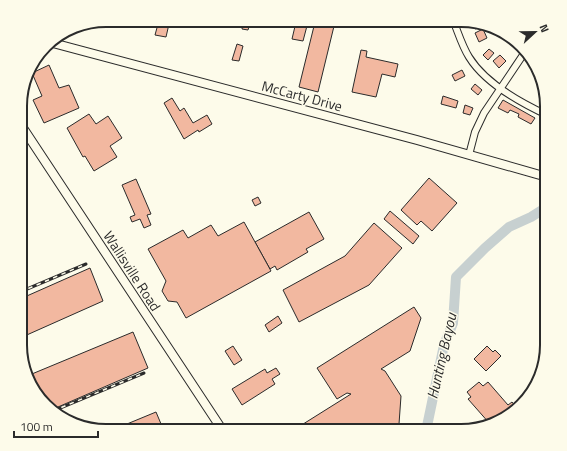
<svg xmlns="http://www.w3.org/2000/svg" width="567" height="451" font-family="'Titillium Web',sans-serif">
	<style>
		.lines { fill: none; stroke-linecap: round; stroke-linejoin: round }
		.river { stroke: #c7d0d0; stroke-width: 10 }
		.building { fill: #f2b8a0; stroke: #2b2b2b }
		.minor-casing { stroke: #2b2b2b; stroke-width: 8 }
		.major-casing { stroke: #2b2b2b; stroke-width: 10 }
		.minor { stroke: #fdfbea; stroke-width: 6 }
		.major { stroke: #fdfbea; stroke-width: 8 }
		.rail-casing { stroke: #2b2b2b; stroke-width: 3 }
		.rail { stroke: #fdfbea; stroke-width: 1.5; stroke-dasharray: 4.5; stroke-linecap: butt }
		.labels { text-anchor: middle; stroke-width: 3; stroke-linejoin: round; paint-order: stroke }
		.street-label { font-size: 14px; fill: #2b2b2b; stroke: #fdfbea }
		.water-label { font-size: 15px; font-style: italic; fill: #2b2b2b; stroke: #fdfbea }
		.rim { fill: none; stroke: #2b2b2b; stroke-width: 2 }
	</style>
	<rect width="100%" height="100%" fill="#fdfbea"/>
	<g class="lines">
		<!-- river -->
		<polyline class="river" points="426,431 444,345 453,323 456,277 485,248 509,227 531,217 547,207"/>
	</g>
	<!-- building -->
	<g class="building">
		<polygon points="469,21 482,27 475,29 473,25 471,26"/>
		<polygon points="296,22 308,22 303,41 292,39"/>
		<polygon points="315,22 335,22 318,92 299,87"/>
		<polygon points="243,23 250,23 248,30 242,29"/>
		<polygon points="158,24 169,24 166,37 155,35"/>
		<polygon points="483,29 487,38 479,42 475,33"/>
		<polygon points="237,44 243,46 239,61 232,60"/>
		<polygon points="489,49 494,53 488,60 483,55"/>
		<polygon points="361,50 367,51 366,57 398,64 395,77 382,74 376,97 352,92"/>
		<polygon points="500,55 506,61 499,68 493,61"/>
		<polygon points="49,65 59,88 69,85 79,108 44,123 33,100 42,96 32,73"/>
		<polygon points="462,70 465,76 455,81 452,75"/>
		<polygon points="475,84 482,90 478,95 471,89"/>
		<polygon points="443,96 458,101 456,108 441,104"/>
		<polygon points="172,98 180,111 184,108 193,123 207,115 212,124 199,132 198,130 184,139 164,103"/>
		<polygon points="503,100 535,118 531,124 518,117 519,114 510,110 508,113 498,108"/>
		<polygon points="465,105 473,108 470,115 463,113"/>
		<polygon points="89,114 96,124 108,116 122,138 110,146 117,157 94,171 85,156 83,157 67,128"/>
		<polygon points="429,178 457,203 432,231 421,221 417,225 401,210"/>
		<polygon points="136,179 151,214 147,215 151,225 144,228 140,219 132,222 130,217 135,215 122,185"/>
		<polygon points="258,197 261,203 255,206 252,200"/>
		<polygon points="390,211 419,236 413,244 384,219"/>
		<polygon points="309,212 324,239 306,249 308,252 277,270 275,266 270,269 255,242"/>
		<polygon points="244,222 271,271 186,318 177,302 168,301 162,291 166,281 148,249 183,230 188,238 211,225 218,236"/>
		<polygon points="374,223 402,248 369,285 299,322 283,290 345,256"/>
		<polygon points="90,268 103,301 20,338 20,299"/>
		<polygon points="414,307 421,318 410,351 381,369 385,371 401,396 399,424 388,431 292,431 351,394 347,393 337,399 317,368"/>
		<polygon points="278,316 282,323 269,332 265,325"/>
		<polygon points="133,332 148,368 51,410 29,383 27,376"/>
		<polygon points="233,346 242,360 234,365 225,351"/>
		<polygon points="487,346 493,352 495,350 501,356 486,371 474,359"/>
		<polygon points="276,368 280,374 272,379 275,384 242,405 232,389 265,369 267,373"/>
		<polygon points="479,382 483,386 488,382 508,405 512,402 517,408 494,424 488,426 490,424 468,399 471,397 467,392"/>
		<polygon points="156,412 164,431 110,431"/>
	</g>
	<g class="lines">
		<defs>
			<g id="minor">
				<path d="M453,20C458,32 462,46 469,57C485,83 519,102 547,115"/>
				<polyline points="469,155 475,132 484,113 525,52"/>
			</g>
			<g id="major">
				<polyline points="49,42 417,140 547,177"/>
				<polyline points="21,125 223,431"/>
			</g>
		</defs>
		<!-- minor casing -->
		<use href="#minor" class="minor-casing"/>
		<!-- major casing -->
		<use href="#major" class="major-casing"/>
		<!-- minor -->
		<use href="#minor" class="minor"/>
		<!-- major -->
		<use href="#major" class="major"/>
		<defs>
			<g id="rail">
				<polyline points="20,292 86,264"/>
				<polyline points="53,411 144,373"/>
			</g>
		</defs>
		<!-- rail casing -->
		<use href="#rail" class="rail-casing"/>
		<!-- rail -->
		<use href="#rail" class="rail"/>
	</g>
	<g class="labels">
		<!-- street labels -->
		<g class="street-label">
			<text transform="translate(302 96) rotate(15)" y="5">McCarty Drive</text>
			<text transform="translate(132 271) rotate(57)" y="5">Wallisville Road</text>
		</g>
		<!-- water labels -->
		<g class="water-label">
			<text transform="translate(442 356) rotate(-77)" y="5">Hunting Bayou</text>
		</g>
	</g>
	<!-- crop -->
	<path d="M0 0H567V451H0ZM106 27H461A79 79 0 0 1 540 106V345A79 79 0 0 1 461 424H106A79 79 0 0 1 27 345V106A79 79 0 0 1 106 27Z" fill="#fdfbea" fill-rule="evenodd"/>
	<path class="rim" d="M106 27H461A79 79 0 0 1 540 106V345A79 79 0 0 1 461 424H106A79 79 0 0 1 27 345V106A79 79 0 0 1 106 27Z"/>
	<!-- north arrow -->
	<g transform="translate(535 32) rotate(68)" stroke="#fdfbea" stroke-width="3" paint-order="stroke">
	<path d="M0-3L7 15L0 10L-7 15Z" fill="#2b2b2b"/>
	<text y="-6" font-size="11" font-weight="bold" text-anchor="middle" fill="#2b2b2b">N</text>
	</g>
	<!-- scale -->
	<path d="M14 431v6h84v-6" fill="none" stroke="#2b2b2b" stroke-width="2"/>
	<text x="20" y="431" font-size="12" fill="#2b2b2b" stroke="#fdfbea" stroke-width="3" paint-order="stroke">100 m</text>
</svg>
